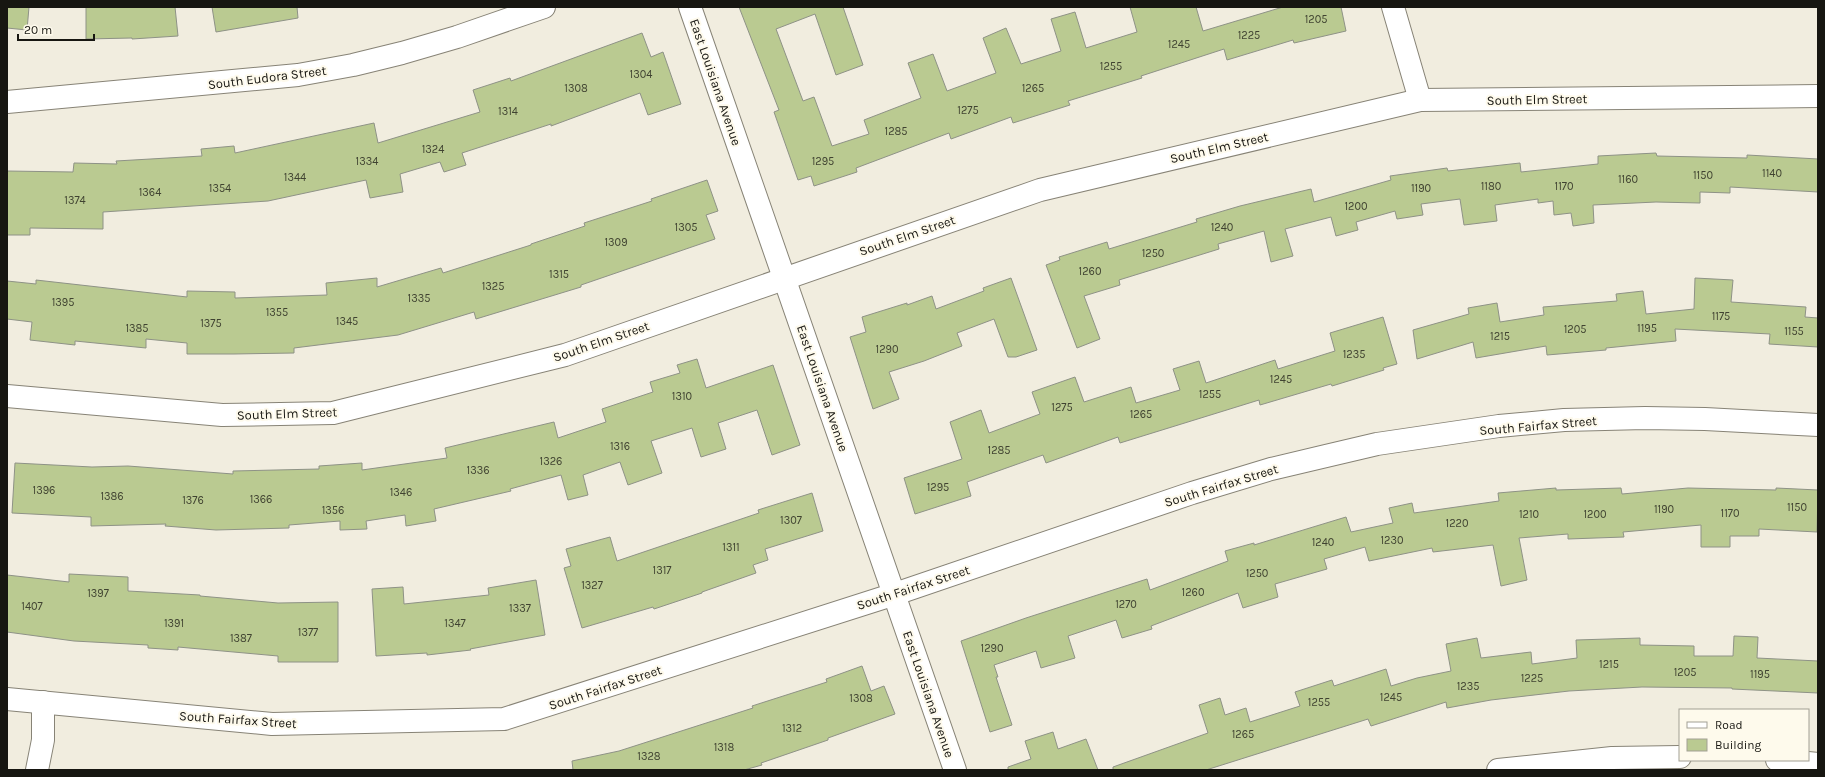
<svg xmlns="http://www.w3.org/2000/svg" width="1825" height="777" font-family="Karla,sans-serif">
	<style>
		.building { fill: #baca91; stroke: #8e9286 }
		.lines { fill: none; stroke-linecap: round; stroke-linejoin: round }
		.street-casing { stroke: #878376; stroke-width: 24 }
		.secondary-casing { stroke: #878376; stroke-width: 24 }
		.street { stroke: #fff; stroke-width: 22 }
		.secondary { stroke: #fff; stroke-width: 22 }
		.labels { text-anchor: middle; stroke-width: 4; stroke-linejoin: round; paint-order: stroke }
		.number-label { font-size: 11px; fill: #404331 }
		.street-label { font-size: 13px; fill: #171611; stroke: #fefaec }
	</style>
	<rect width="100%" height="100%" fill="#f1eddf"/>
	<!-- building -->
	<g class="building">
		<polygon points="7,7 29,7 27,30 7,28"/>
		<polygon points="86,7 175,7 178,36 132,39 132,38 86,39"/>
		<polygon points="212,7 297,7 298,18 216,32"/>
		<polygon points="739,7 843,7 863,65 836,75 815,14 776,29 803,101 814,97 832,146 869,134 864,120 921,98 908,63 933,54 947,91 996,73 983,38 1006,28 1021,64 1061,51 1051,19 1075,12 1086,48 1137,32 1130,7 1196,7 1203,31 1283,7 1341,7 1346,31 1294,43 1293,40 1227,60 1224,49 1141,76 1142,78 1068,101 1070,105 1013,123 1011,117 951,139 949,133 856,168 857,172 814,186 811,176 798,180 774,112 779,110"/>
		<polygon points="642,33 651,57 663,52 681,104 648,115 640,93 551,126 551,124 462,153 466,165 444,172 440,162 400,174 403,192 370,198 366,180 268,201 103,212 103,229 30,228 30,235 7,235 7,171 73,172 74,163 117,164 116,161 202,156 201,149 234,146 235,153 374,123 378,143 480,112 473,90 510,78 511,81"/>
		<polygon points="1656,153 1657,156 1747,158 1747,155 1818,159 1818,192 1730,187 1730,193 1700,192 1700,203 1656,202 1593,205 1594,223 1573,226 1571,213 1554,215 1553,201 1538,203 1538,199 1495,205 1497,221 1464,225 1460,199 1421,204 1423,215 1397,219 1395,211 1356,222 1358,230 1336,236 1331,217 1285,229 1293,256 1271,262 1264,231 1218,244 1219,249 1119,280 1120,285 1084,296 1100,339 1077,348 1046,265 1060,260 1059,257 1107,242 1109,249 1197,222 1196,219 1240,206 1311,189 1314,202 1391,180 1390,176 1447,168 1448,171 1520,163 1521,172 1598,164 1598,156"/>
		<polygon points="707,180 718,211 706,215 715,239 581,285 581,287 476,319 474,312 398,335 294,348 294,353 234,354 187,354 187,343 146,339 146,348 75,341 75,345 30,340 32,322 7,319 7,281 36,284 36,280 187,297 187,291 235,292 235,298 327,295 326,283 377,278 377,287 441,268 443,273 531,245 531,244 585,226 584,223 652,201 651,199"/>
		<polygon points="1011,278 1037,350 1016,357 1008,357 994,319 957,333 962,346 924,361 889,372 899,399 873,409 850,337 866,332 862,317 907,303 907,305 932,296 936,309 984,291 983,288"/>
		<polygon points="1695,278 1733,280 1731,302 1806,307 1805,317 1818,318 1818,347 1769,344 1770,334 1675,329 1676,341 1606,348 1606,350 1547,355 1546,346 1476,358 1473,342 1417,359 1413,330 1469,314 1468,308 1497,303 1500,322 1544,315 1543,307 1617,301 1616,294 1643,291 1646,314 1694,309"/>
		<polygon points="1383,317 1397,364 1383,368 1384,370 1332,386 1331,384 1260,405 1259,400 1120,443 1118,437 1046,463 1043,455 967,482 971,496 915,514 904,478 962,459 950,422 981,410 989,433 1040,414 1032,392 1075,377 1084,402 1131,387 1136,403 1180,390 1173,369 1199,361 1206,383 1275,360 1278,369 1335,351 1330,333"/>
		<polygon points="697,359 706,388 773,365 800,445 772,455 757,410 718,423 726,449 701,457 692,428 651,441 662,473 628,485 620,462 583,475 588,495 568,500 561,475 510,489 511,491 434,509 436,521 406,526 405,515 366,521 367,529 340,530 340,521 289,525 289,528 216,530 165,526 166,524 91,526 91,517 12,513 15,463 92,467 128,466 233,474 233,471 319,469 319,466 362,463 362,470 447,458 445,448 554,422 558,438 606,422 602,409 653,392 650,382 680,373 677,365"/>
		<polygon points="1556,488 1556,490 1621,488 1622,494 1688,488 1776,490 1776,488 1818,490 1817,532 1759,529 1759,536 1730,536 1730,547 1701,547 1701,525 1623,532 1624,537 1568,539 1568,534 1519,538 1527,580 1501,586 1493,545 1433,552 1432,548 1369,561 1365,547 1324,559 1327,569 1275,584 1278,597 1243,608 1238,593 1151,626 1152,629 1122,638 1116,620 1068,636 1075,658 1041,668 1036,651 994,665 998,677 996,677 1012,725 990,732 961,641 1026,618 1147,579 1150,590 1228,561 1225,551 1254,543 1254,545 1346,517 1351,532 1393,523 1389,508 1412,503 1414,513 1499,501 1498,493"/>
		<polygon points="812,493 823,531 765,549 768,560 753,565 756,573 702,592 702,593 654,609 653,607 582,628 564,568 571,566 566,549 610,537 617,561 759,513 758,510"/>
		<polygon points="69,574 128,577 128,591 200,595 200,596 278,603 338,602 338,662 278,662 278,656 178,647 178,650 148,648 148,645 74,641 7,632 7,575 69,582"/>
		<polygon points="536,580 545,635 470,649 471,650 427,655 427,653 376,656 372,589 403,587 404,604 489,595 488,588"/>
		<polygon points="1734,636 1758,637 1757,658 1818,661 1818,693 1732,689 1732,688 1642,687 1569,691 1491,700 1447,708 1446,702 1371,726 1368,719 1206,770 1113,770 1113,767 1208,733 1199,705 1220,698 1225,715 1246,708 1250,722 1300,706 1295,692 1332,680 1334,686 1386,669 1391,686 1417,678 1451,671 1446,644 1477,638 1481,658 1531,652 1532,664 1577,658 1576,640 1640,638 1640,645 1694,646 1694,656 1733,656"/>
		<polygon points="862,666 871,691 884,686 895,714 828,738 828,740 761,763 762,765 744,770 573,770 572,761 619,751 753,708 752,706 827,682 826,679"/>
		<polygon points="1053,732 1058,749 1086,739 1098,770 1008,770 1008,767 1031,759 1025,741"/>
	</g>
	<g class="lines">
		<defs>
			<g id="street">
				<polyline points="1393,7 1420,100"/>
				<polyline points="7,102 298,75 353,65 402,53 457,37 544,7"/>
				<polyline points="7,396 222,415 333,413 565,355 1040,190 1420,100 1818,96"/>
				<polyline points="7,699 272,724 504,719 895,594 1192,493 1271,469 1326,456 1377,444 1499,426 1564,420 1645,418 1705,419 1818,425"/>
				<polyline points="1777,760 1818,764"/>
				<polyline points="37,770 43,740 43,702"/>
				<polyline points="1498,770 1612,758 1680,757"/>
			</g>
			<polyline id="secondary" points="690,7 955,770"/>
		</defs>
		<!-- street casing -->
		<use href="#street" class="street-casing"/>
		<!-- secondary casing -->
		<use href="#secondary" class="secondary-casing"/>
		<!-- street -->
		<use href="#street" class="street"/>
		<!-- secondary -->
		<use href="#secondary" class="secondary"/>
	</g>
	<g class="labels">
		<!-- number labels -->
		<g class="number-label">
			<text x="1316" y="23">1205</text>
			<text x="1249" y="39">1225</text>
			<text x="1179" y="48">1245</text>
			<text x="1111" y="70">1255</text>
			<text x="641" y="78">1304</text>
			<text x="576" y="92">1308</text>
			<text x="1033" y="92">1265</text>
			<text x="968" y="114">1275</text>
			<text x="508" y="115">1314</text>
			<text x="896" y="135">1285</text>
			<text x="433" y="153">1324</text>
			<text x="367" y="165">1334</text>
			<text x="823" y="165">1295</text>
			<text x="1772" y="177">1140</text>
			<text x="1703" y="179">1150</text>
			<text x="295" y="181">1344</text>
			<text x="1628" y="183">1160</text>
			<text x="1491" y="190">1180</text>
			<text x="1564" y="190">1170</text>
			<text x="220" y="192">1354</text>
			<text x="1421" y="192">1190</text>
			<text x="150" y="196">1364</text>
			<text x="75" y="204">1374</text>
			<text x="1356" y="210">1200</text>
			<text x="686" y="231">1305</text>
			<text x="1222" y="231">1240</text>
			<text x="616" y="246">1309</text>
			<text x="1153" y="257">1250</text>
			<text x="1090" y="275">1260</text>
			<text x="559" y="278">1315</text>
			<text x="493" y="290">1325</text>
			<text x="419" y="302">1335</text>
			<text x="63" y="306">1395</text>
			<text x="277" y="316">1355</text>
			<text x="1721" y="320">1175</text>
			<text x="347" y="325">1345</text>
			<text x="211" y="327">1375</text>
			<text x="137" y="332">1385</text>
			<text x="1647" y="332">1195</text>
			<text x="1575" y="333">1205</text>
			<text x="1794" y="335">1155</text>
			<text x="1500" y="340">1215</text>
			<text x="887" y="353">1290</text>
			<text x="1354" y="358">1235</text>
			<text x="1281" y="383">1245</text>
			<text x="1210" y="398">1255</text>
			<text x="682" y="400">1310</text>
			<text x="1062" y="411">1275</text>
			<text x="1141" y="418">1265</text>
			<text x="620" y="450">1316</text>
			<text x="999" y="454">1285</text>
			<text x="551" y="465">1326</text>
			<text x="478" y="474">1336</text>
			<text x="938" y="491">1295</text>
			<text x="44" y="494">1396</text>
			<text x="401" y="496">1346</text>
			<text x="112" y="500">1386</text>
			<text x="261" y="503">1366</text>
			<text x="193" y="504">1376</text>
			<text x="1797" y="511">1150</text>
			<text x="1664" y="513">1190</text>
			<text x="333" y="514">1356</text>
			<text x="1730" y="517">1170</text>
			<text x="1529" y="518">1210</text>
			<text x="1595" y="518">1200</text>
			<text x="791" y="524">1307</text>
			<text x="1457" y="527">1220</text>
			<text x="1392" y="544">1230</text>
			<text x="1323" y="546">1240</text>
			<text x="731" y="551">1311</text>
			<text x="662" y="574">1317</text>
			<text x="1257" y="577">1250</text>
			<text x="592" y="589">1327</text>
			<text x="1193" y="596">1260</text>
			<text x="98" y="597">1397</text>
			<text x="1126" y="608">1270</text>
			<text x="32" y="610">1407</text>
			<text x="520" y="612">1337</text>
			<text x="174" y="627">1391</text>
			<text x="455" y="627">1347</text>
			<text x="308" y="636">1377</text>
			<text x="241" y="642">1387</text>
			<text x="992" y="652">1290</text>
			<text x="1609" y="668">1215</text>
			<text x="1685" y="676">1205</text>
			<text x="1760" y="678">1195</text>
			<text x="1532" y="682">1225</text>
			<text x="1468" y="690">1235</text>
			<text x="1391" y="701">1245</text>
			<text x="861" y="702">1308</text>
			<text x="1319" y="706">1255</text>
			<text x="792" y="732">1312</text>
			<text x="1243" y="738">1265</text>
			<text x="724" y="751">1318</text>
			<text x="649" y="760">1328</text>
		</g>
		<!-- street labels -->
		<g class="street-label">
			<text transform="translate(267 77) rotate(-7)" y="5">South Eudora Street</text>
			<text transform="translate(716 82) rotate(71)" y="5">East Louisiana Avenue</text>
			<text transform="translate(1537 99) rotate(-1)" y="5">South Elm Street</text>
			<text transform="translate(1219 147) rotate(-13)" y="5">South Elm Street</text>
			<text transform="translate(907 235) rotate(-19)" y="5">South Elm Street</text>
			<text transform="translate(601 341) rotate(-19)" y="5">South Elm Street</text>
			<text transform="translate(823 388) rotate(71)" y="5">East Louisiana Avenue</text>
			<text transform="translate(287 413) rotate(-2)" y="5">South Elm Street</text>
			<text transform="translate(1538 425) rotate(-5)" y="5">South Fairfax Street</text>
			<text transform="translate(1221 485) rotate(-17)" y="5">South Fairfax Street</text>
			<text transform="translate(913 587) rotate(-18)" y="5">South Fairfax Street</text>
			<text transform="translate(605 687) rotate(-18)" y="5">South Fairfax Street</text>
			<text transform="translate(929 694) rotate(71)" y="5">East Louisiana Avenue</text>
			<text transform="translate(238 719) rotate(4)" y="5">South Fairfax Street</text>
		</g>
	</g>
	<!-- border -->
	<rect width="1825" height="777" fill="none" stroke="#171611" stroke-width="16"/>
	<!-- legend -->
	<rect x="1679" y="709" width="130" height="52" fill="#fefaec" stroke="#a29f94"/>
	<rect x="1687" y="722" width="20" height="6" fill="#ffffff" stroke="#a29f94"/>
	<text x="1715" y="729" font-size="12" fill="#171611">Road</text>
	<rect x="1687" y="739" width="20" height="12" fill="#baca91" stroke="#a29f94"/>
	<text x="1715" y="749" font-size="12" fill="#171611">Building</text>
	<!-- scale -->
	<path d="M18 34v6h76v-6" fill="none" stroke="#171611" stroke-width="2"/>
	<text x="24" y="34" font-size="12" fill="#171611" stroke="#fefaec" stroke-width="3" paint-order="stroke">20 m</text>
</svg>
